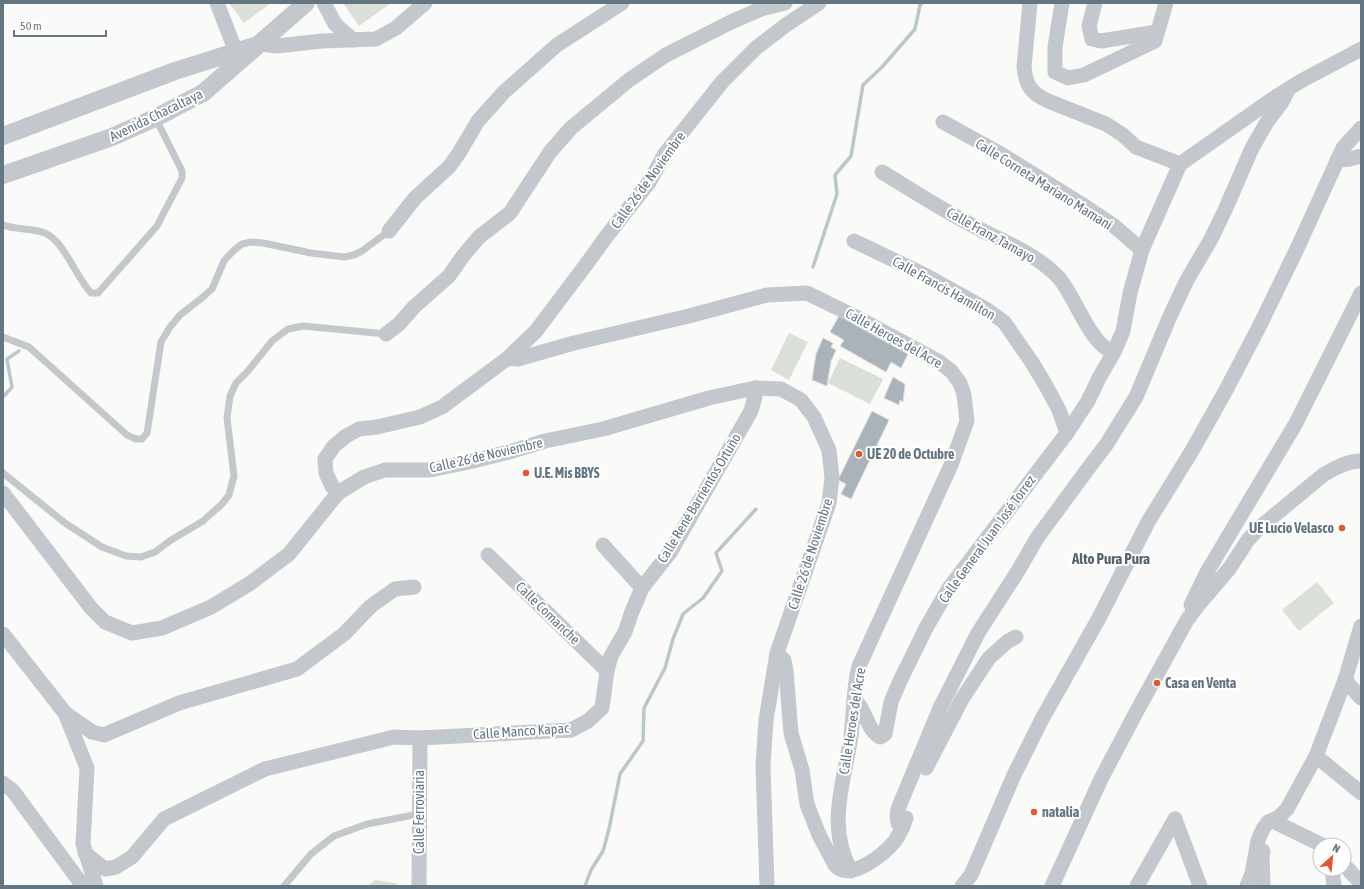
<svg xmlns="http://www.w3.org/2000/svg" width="1364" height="889" font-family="'Asap Condensed',sans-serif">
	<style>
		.green { fill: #dadfd7 }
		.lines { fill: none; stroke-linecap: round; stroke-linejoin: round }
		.stream { stroke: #bbc7cb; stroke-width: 3.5 }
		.building { fill: #aab3b9; stroke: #dcdcda }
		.service { stroke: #c3c8cc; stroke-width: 7 }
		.minor { stroke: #c3c8cc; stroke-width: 15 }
		.tertiary { stroke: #c3c8cc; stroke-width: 18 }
		.poi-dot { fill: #e4572e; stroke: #fff; stroke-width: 1.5 }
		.labels { text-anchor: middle; stroke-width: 4; stroke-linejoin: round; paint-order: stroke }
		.street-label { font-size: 14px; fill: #657683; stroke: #fff }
		.poi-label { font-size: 14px; font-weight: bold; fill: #657683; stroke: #fff; text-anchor: start }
		.neighbourhood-label { font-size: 15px; font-weight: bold; fill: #57646e; stroke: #fff }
	</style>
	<rect width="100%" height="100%" fill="#fafaf8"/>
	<!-- green -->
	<g class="green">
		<polygon points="229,3 271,3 244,23"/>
		<polygon points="343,3 391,3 359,26"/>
		<polygon points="789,333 808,342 789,380 771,370"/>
		<polygon points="840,358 883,379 870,404 828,383"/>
		<polygon points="1317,582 1334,603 1299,631 1282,610"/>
		<polygon points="375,880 396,883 397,886 368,886"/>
	</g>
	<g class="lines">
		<!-- stream -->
		<g class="stream">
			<polyline points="813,267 837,194 835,175 851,156 863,85 882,67 915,29 920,5 922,3"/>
			<polyline points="3,397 12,387 7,359 19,351"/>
			<polyline points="585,886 591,870 603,851 609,829 620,774 643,741 644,708 665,668 673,639 683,614 703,598 722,571 716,553 756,509"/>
		</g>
	</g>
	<!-- building -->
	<g class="building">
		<polygon points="839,316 908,354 901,368 891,362 886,372 840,346 844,340 830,332"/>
		<polygon points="823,338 833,343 831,347 836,350 831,361 827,386 812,380 816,354"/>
		<polygon points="893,377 905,384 903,402 900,400 899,405 884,398"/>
		<polygon points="872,411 889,420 851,499 841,494 846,484 838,480"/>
	</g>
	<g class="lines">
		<!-- service -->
		<g class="service">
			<path d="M3,225C16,230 32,228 45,233C64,241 76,277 91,293H98L157,226L182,178V171L156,119"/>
			<polyline points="3,337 29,347 127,435 136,439 142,439 147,433 161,342 170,327 180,315 203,297 212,289 224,261 233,251 242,244 251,242 263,243 311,253 344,257 354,255 362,251 389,231"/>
			<polyline points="3,473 65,523 102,547 126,556 141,557 155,552 171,540 203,521 222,504 229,495 234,476 227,418 230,396 236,383 248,371 272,341 288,329 303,326 386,334"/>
			<polyline points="284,886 311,854 334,836 367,824 419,814"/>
		</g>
		<!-- minor -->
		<g class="minor">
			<polyline points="217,3 240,62"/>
			<polyline points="324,3 335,24 353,40"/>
			<path d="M1030,3L1024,67C1026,86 1031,93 1048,101L1106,124L1123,135L1136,147L1180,164"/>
			<polyline points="1062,3 1055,47 1055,72 1068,78 1084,75 1155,41 1166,3"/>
			<polyline points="1095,3 1089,26 1092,39 1101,41 1157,32"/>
			<polyline points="261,44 277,46 322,41 376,39 396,28 425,3"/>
			<polyline points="943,122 1001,154 1083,205 1114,226 1142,250"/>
			<polyline points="1337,160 1350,159 1361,156"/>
			<polyline points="1180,164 1277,96 1301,81 1361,49"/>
			<path d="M882,172C910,189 939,208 968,223C998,240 1035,252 1059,278C1075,296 1091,347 1114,352"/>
			<polyline points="389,231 415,198 449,167 459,153 478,121 504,92 557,45 622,3"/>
			<polyline points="854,241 925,275 986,309 1004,322 1031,361 1045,384 1059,410 1067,433"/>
			<polyline points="386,334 399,324 414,307 449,276 463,256 479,237 510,213 550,152 571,128 629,80 666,55 731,22 761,9 785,3"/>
			<path d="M508,358L518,359L574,343L689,316L767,295L807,293L860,319L938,361L951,371L960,383L964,395L967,421L951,465L859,666C853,688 854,713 851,736C844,783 826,826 851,871"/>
			<polyline points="3,493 91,608 105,622 132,633 162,628 211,607 249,584 289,554 338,493"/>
			<polyline points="603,545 642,588"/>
			<polyline points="488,555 607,671"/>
			<polyline points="1191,605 1207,572 1296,423 1361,293"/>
			<polyline points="3,634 65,713 87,768 83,844 96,886"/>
			<path d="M777,653L784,660L786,671L791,733L802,770L807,804L819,835L835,865C850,883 885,853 895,841C900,834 903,826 906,818"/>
			<polyline points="1345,680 1361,698"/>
			<path d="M855,700C867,711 866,729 880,737L885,734L891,702L900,681L926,628L949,588L1067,433L1088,401L1099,378L1114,352L1123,331L1130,293L1142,250L1180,164"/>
			<polyline points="65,713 92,732 104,735 179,703 297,669 344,634 371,606 395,589 414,587"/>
			<polyline points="1316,756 1361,793"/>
			<polyline points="926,768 962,699 989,658 1008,641 1016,637"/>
			<polyline points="3,783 13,791 83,886"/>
			<polyline points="1175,819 1200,886"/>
			<polyline points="1273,821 1322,845"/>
			<polyline points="903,827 898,823 897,817 898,809 940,708 978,633 1018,571 1037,538 1090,466 1106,445 1136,397 1170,316 1187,280 1211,239 1225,210 1252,148 1267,122 1282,102 1288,90"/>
			<polyline points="1263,851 1262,857 1263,886"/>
			<polyline points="85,853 105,869 116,867 132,857 164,819 265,769 394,737 420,738 571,730 588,721 602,708 607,671 611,656 625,632 631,614 642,588 671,551 751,411 755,397 755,388"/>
			<polyline points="1344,865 1361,883"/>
			<polyline points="1332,869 1334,886"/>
			<polyline points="419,886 420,738"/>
			<polyline points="767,886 763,766 766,720 777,653 829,503 832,478 829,450 814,417 801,400 781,389 755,388 709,398 603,429 545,441 509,452 469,462 430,470 385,470 364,477 338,493 332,486 326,473 325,459 334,446 346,436 359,429 377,427 420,417 442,407 508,358 536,331 588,262 606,237 650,181 664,155 722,82 756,48 786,25 819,3"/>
			<polyline points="962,886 971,875 1014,775 1042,719 1099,618 1148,522 1193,449 1226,390 1259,327 1296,251 1343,148 1361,128"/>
			<path d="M1052,886L1101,779L1139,707L1187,620L1199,604L1229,569L1248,540L1258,529L1323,475C1335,468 1347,461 1361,461"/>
			<polyline points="1137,886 1175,819"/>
			<polyline points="1247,886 1252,874 1258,840 1263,829 1268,822 1279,817 1287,809 1316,756 1345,680 1361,626"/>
		</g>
		<!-- tertiary -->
		<g class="tertiary">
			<polyline points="3,136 175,71 254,46"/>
			<polyline points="3,175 112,137 155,118 203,93 306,3"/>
		</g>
	</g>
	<!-- markers -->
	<g class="poi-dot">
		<circle cx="859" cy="454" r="4"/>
		<circle cx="526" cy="473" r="4"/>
		<circle cx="1342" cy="528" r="4"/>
		<circle cx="1157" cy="683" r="4"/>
		<circle cx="1034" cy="812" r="4"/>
	</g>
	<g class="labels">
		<!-- street labels -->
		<g class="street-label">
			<text transform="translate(156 115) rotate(-26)" y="5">Avenida Chacaltaya</text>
			<text transform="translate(648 180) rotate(-54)" y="5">Calle 26 de Noviembre</text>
			<text transform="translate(1044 184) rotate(32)" y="5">Calle Corneta Mariano Mamani</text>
			<text transform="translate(991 235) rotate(29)" y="5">Calle Franz Tamayo</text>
			<text transform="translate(944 288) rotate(29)" y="5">Calle Francis Hamilton</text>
			<text transform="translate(894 338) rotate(29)" y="5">Calle Heroes del Acre</text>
			<text transform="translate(486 455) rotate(-13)" y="5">Calle 26 de Noviembre</text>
			<text transform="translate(699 498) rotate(-59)" y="5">Calle René Barrientos Ortuño</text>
			<text transform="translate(987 539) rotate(-54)" y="5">Calle General Juan José Torrez</text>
			<text transform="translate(810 554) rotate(-72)" y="5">Calle 26 de Noviembre</text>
			<text transform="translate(548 613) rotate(44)" y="5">Calle Comanche</text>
			<text transform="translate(852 721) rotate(-81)" y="5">Calle Heroes del Acre</text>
			<text transform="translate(521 731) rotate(-4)" y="5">Calle Manco Kapac</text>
			<text transform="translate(419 812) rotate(-90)" y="5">Calle Ferroviaria</text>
		</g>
		<!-- poi labels -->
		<g class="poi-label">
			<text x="867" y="459">UE 20 de Octubre</text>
			<text x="534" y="478">U.E. Mis BBYS</text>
			<text x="1334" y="533" text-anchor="end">UE Lucio Velasco</text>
			<text x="1165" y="688">Casa en Venta</text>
			<text x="1042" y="817">natalia</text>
		</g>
		<!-- neighbourhood labels -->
		<g class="neighbourhood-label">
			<text x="1111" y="564">Alto Pura Pura</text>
		</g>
	</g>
	<!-- border -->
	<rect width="1364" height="889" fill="none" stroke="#657683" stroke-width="8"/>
	<!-- north arrow -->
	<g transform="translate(1332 857) rotate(27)"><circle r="19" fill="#ffffff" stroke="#c1c8cd"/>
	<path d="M0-3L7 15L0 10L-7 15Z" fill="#e4572e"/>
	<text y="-6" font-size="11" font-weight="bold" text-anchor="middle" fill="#657683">N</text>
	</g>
	<!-- scale -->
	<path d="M14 30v6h92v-6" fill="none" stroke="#657683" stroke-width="2"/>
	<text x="20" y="30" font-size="12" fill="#657683" stroke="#ffffff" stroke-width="3" paint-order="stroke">50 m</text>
</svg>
